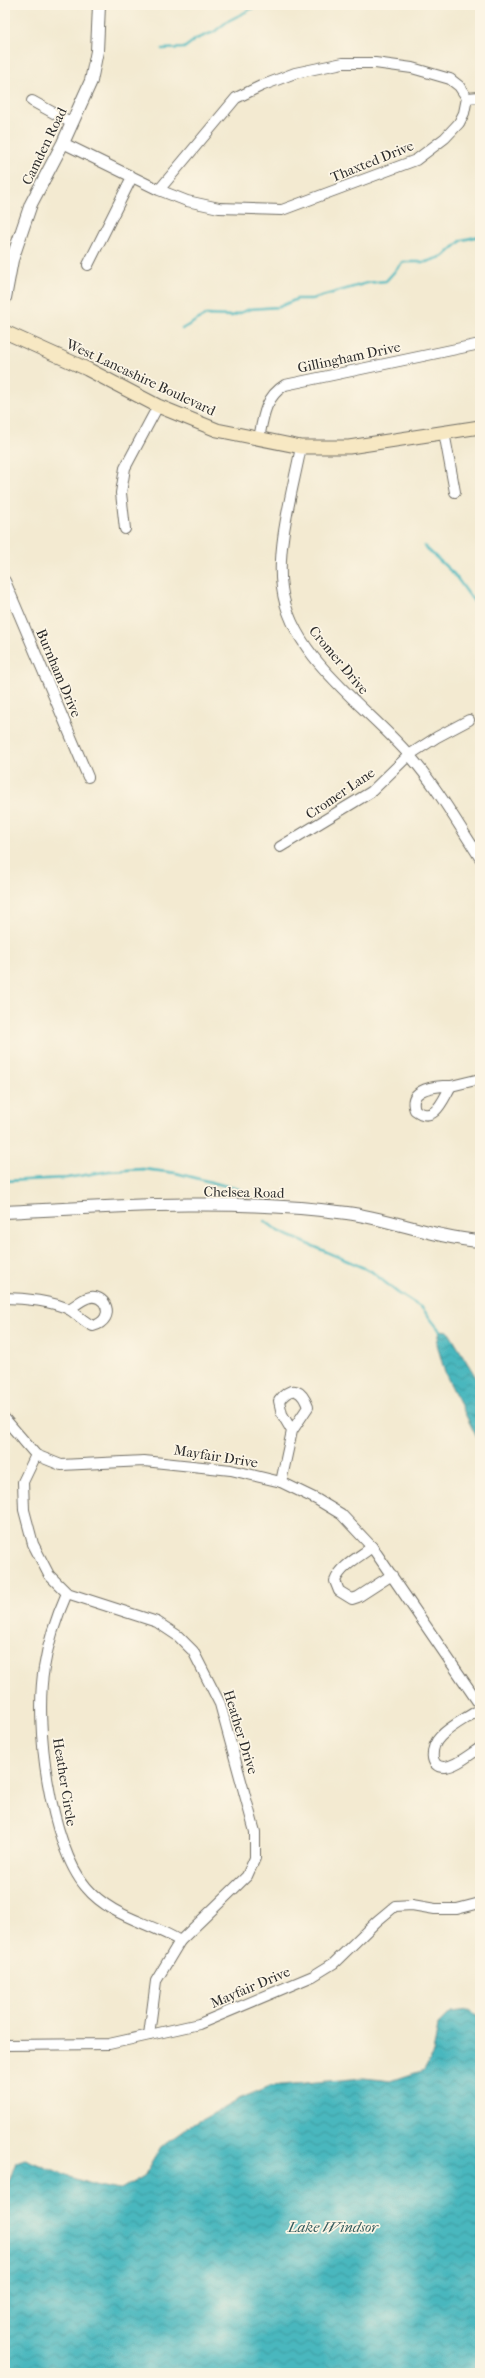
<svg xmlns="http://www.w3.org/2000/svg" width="485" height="2378" font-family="'IM FELL French Canon',serif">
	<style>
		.water { fill: url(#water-waves); stroke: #3a7174 }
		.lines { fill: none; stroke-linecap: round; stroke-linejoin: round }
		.stream { stroke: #48b7be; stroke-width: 2.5 }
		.minor-casing { stroke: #716e65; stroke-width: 12 }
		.tertiary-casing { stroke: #716e65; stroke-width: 14 }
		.secondary-casing { stroke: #716e65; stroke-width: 15 }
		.minor { stroke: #fff; stroke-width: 10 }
		.tertiary { stroke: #fff; stroke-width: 12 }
		.secondary { stroke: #f7e8c3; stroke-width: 13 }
		.labels { text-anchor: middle; stroke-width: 3.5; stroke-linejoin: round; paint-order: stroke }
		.street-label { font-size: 14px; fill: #2b2b2b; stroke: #fcf5e5 }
		.water-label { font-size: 15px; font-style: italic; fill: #355c5e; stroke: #fcf5e5 }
	</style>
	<defs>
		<pattern id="water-waves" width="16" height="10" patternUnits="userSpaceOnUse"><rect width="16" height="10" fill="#48b7be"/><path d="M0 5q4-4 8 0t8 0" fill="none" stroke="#3c959b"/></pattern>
	</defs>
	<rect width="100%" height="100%" fill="#fcf5e5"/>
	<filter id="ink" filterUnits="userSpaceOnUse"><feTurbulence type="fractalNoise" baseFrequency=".025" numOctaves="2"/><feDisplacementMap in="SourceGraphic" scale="8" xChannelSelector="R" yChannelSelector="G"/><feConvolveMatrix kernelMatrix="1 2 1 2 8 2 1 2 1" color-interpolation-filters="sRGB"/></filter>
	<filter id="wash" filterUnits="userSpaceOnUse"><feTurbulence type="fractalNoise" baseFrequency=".012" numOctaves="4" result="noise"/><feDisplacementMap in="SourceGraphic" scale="16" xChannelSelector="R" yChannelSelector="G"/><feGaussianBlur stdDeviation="0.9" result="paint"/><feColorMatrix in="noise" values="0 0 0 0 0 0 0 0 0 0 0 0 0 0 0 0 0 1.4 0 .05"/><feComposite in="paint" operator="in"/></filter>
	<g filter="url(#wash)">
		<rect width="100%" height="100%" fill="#f3ead1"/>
		<!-- water -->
		<g class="water">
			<polygon points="440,1330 448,1331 480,1384 480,1444 445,1373 437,1344"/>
			<polygon points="468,2010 480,2016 480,2373 5,2373 5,2193 16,2162 25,2159 61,2174 95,2185 119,2190 144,2176 162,2146 187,2128 239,2099 270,2086 364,2078 391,2081 424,2070 433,2053 438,2025 451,2012"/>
		</g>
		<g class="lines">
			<!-- stream -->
			<g class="stream">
				<polyline points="162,49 184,48 196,39 214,32 228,21 259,5"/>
				<polyline points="182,329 206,315 232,316 250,309 279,307 297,299 312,299 367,283 386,281 403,262 426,262 444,256 462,240 480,236"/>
				<polyline points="424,546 454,574 480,610"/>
				<polyline points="5,1181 67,1178 109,1171 143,1169 176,1173 242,1190"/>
				<polyline points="265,1221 278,1231 371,1271 398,1293 422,1308 441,1332"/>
			</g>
		</g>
	</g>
	<g filter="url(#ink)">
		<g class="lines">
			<defs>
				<g id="minor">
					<polyline points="467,98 480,97"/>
					<polyline points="32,101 72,123"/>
					<polyline points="63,143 159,190 187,201 219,208 282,210 416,160 445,138 459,123 464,113 467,98 459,86 450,79 412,68 375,63 343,63 295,73 261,86 236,98 159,190"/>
					<polyline points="88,265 132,177"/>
					<polyline points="444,432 455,492"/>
					<path d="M259,439C263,417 265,397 285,385L480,344"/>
					<path d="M301,447C293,489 276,547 282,588C291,658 367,706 410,756C437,787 458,824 480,858"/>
					<polyline points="125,529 121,493 125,468 158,406"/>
					<polyline points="5,581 88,777"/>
					<polyline points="280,847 371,792 409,755 437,737 469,720"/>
					<path d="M443,1086H451C443,1099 435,1125 415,1110C408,1091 429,1087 443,1086Z"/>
					<polyline points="451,1086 480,1079"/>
					<path d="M5,1298C23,1298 54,1301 70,1310C78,1315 84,1322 93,1326C118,1319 105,1291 87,1298C81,1300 75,1306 69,1309"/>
					<polyline points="5,1419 36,1455 61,1465 144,1461 231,1470 281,1482 316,1499 341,1514 372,1547 480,1705"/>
					<polyline points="36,1455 23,1482 24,1510 33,1544 49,1575 67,1593 157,1622 178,1636 193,1651 220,1704 255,1832 255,1858 247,1876 180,1941 156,1981 149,2035"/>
					<path d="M281,1482L292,1431L308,1407C302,1390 292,1384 279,1401L282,1414L292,1431"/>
					<path d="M372,1547C359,1557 341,1566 335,1581L339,1591L352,1599L358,1597L392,1575"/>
					<path d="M67,1593C56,1618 48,1642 44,1668C34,1723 50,1845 86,1887C111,1917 149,1922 180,1941"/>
					<path d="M480,1709C467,1718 450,1726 440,1737C431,1746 428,1768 445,1767C457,1766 470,1754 480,1748"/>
					<polyline points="5,2045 109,2044 199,2024 313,1976 334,1963 377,1921 395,1906 412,1905 435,1909 457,1909 480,1903"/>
				</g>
				<g id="tertiary">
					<polyline points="5,298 12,260 31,204 63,143 91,81 97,51 99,5"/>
					<path d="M5,1212C117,1206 236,1198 347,1213C391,1219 436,1238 480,1241"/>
				</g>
				<polyline id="secondary" points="5,332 87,369 158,406 217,430 301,447 349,447 480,427"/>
			</defs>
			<!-- minor casing -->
			<use href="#minor" class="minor-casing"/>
			<!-- tertiary casing -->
			<use href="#tertiary" class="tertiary-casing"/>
			<!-- secondary casing -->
			<use href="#secondary" class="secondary-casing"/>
			<!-- minor -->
			<use href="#minor" class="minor"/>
			<!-- tertiary -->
			<use href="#tertiary" class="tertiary"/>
			<!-- secondary -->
			<use href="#secondary" class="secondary"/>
		</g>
	</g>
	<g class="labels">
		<!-- street labels -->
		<g class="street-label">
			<text transform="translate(44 146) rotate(-64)" y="5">Camden Road</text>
			<text transform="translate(372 161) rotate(-22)" y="5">Thaxted Drive</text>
			<text transform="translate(349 357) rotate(-12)" y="5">Gillingham Drive</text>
			<text transform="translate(141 377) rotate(25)" y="5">West Lancashire Boulevard</text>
			<text transform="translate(339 660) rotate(50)" y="5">Cromer Drive</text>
			<text transform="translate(59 673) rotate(67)" y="5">Burnham Drive</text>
			<text transform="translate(340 793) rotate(-34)" y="5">Cromer Lane</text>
			<text transform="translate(244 1192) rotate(1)" y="5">Chelsea Road</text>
			<text transform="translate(216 1456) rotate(9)" y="5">Mayfair Drive</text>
			<text transform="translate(241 1732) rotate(73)" y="5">Heather Drive</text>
			<text transform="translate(65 1782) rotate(81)" y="5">Heather Circle</text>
			<text transform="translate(250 1987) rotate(-23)" y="5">Mayfair Drive</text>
		</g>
		<!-- water labels -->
		<g class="water-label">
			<text x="333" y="2232">Lake Windsor</text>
		</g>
	</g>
	<!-- margin -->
	<rect width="485" height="2378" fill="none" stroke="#fcf5e5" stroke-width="20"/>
</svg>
